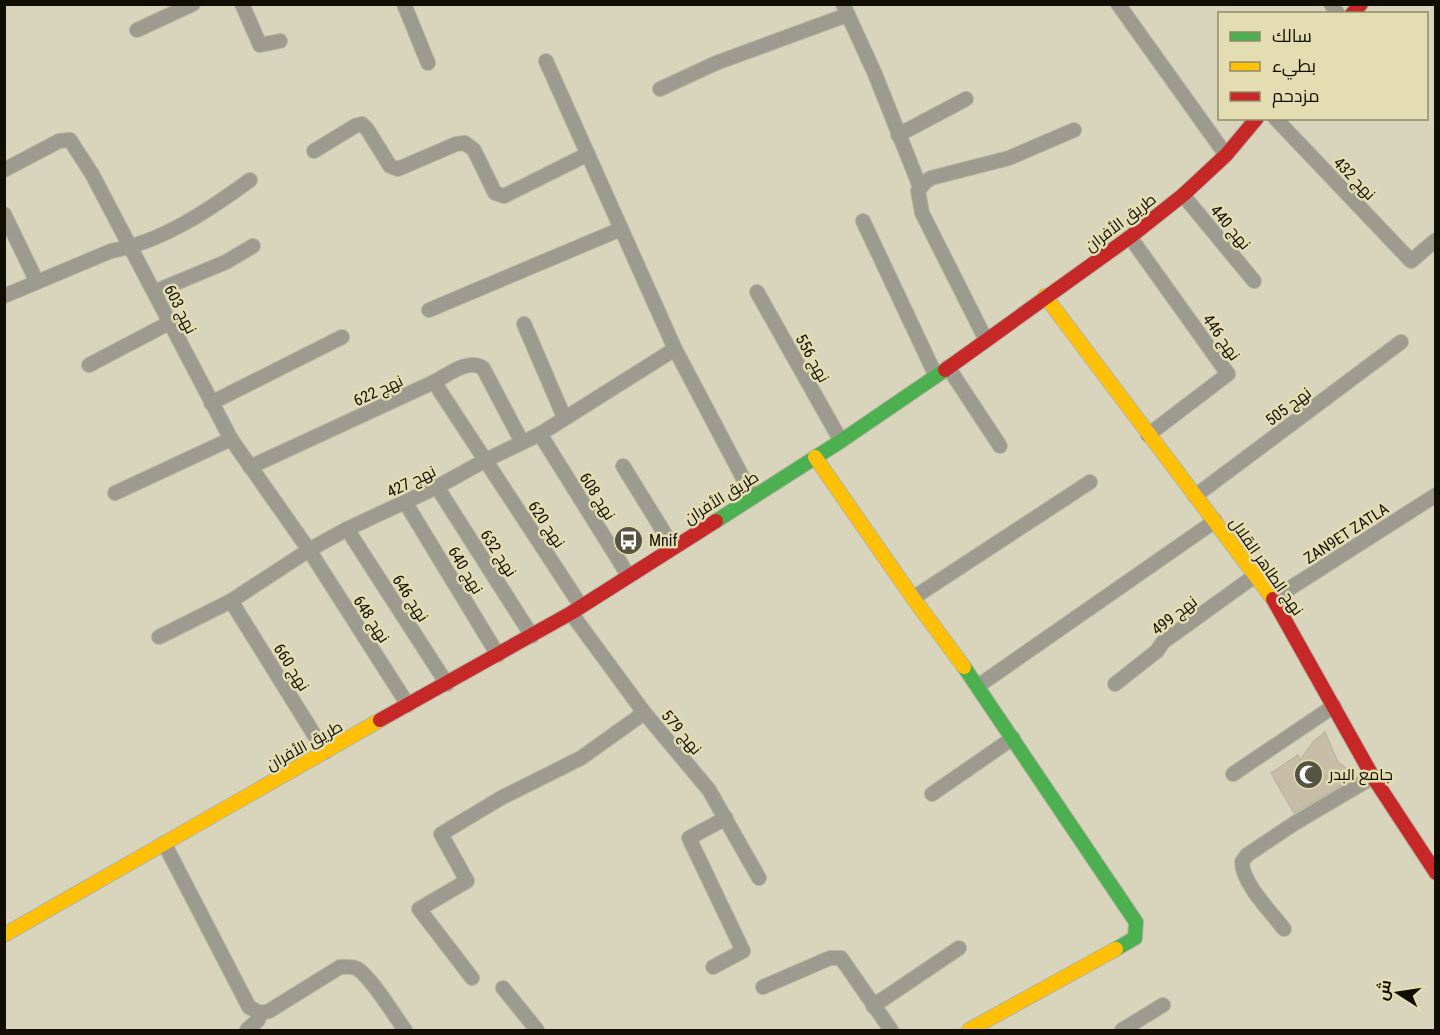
<svg xmlns="http://www.w3.org/2000/svg" width="1440" height="1035" font-family="'Roboto Condensed',Cairo,sans-serif">
	<style>
		.building { fill: #c8bea7; stroke: #bcb6a4; stroke-width: 1.5 }
		.lines { fill: none; stroke-linecap: round; stroke-linejoin: round }
		.street-casing { stroke: #b6b3a1; stroke-width: 16 }
		.fast-casing { stroke: #b6b3a1; stroke-width: 16 }
		.slow-casing { stroke: #b6b3a1; stroke-width: 16 }
		.jam-casing { stroke: #b6b3a1; stroke-width: 16 }
		.street { stroke: #9d9b8f; stroke-width: 14 }
		.fast { stroke: #4caf50; stroke-width: 14 }
		.slow { stroke: #ffc107; stroke-width: 14 }
		.jam { stroke: #c62828; stroke-width: 14 }
		.labels { text-anchor: middle; stroke-width: 5; stroke-linejoin: round; paint-order: stroke }
		.street-label { font-size: 16px; fill: #100d01; stroke: #e4ddb2 }
		.poi-label { font-size: 16px; fill: #100d01; stroke: #e4ddb2; text-anchor: start }
	</style>
	<rect width="100%" height="100%" fill="#d9d5bd"/>
	<!-- building -->
	<polygon class="building" points="1325,732 1338,762 1347,769 1343,775 1349,781 1294,813 1271,773 1298,755 1300,760 1313,742"/>
	<g class="lines">
		<defs>
			<g id="street">
				<polyline points="242,4 260,45 280,41"/>
				<polyline points="404,4 428,63"/>
				<polyline points="843,4 875,74 920,187"/>
				<polyline points="1118,4 1226,155"/>
				<polyline points="1331,4 1338,14"/>
				<polyline points="137,30 193,4"/>
				<polyline points="546,61 675,349 753,497"/>
				<polyline points="660,89 716,63 847,15"/>
				<polyline points="1275,118 1411,261 1436,240"/>
				<polyline points="898,135 966,99"/>
				<polyline points="314,151 355,126 362,124 367,129 390,166 398,169 456,144 465,143 474,150 495,193 504,196 588,154"/>
				<polyline points="4,170 59,141 70,140 92,174 231,439 309,550 408,705"/>
				<polyline points="1183,195 1254,281"/>
				<polyline points="4,214 37,282"/>
				<polyline points="863,221 936,376"/>
				<polyline points="1130,237 1228,374 1148,435"/>
				<polyline points="154,292 226,262 253,246"/>
				<polyline points="757,292 841,441"/>
				<path d="M4,296L111,251C162,242 209,210 250,180"/>
				<polyline points="429,310 621,229"/>
				<polyline points="524,324 564,417"/>
				<polyline points="986,340 922,213 918,191 925,182 931,178 1009,158 1074,130"/>
				<polyline points="89,365 169,323"/>
				<polyline points="948,367 1000,446"/>
				<path d="M434,382C448,375 468,358 483,368L522,442"/>
				<polyline points="211,403 342,337"/>
				<polyline points="540,434 628,575"/>
				<polyline points="623,466 673,547"/>
				<polyline points="250,467 434,382 581,606"/>
				<polyline points="437,487 532,636"/>
				<polyline points="115,493 231,439"/>
				<polyline points="1195,496 1401,342"/>
				<polyline points="405,502 498,655"/>
				<polyline points="347,529 447,684"/>
				<polyline points="913,598 1090,482"/>
				<polyline points="1273,599 1436,495"/>
				<polyline points="231,601 325,752"/>
				<polyline points="571,613 643,711 709,790 759,878"/>
				<polyline points="159,637 231,601 309,550 347,529 437,487 484,461 540,434 675,349"/>
				<polyline points="1115,684 1157,651 1163,642 1256,575"/>
				<polyline points="978,686 1215,521"/>
				<polyline points="1233,774 1334,706"/>
				<polyline points="932,794 1013,738"/>
				<path d="M164,843L249,1007L260,1013L269,1011L340,967C346,967 353,966 358,969C374,981 393,1014 405,1030"/>
				<path d="M1284,929C1271,912 1242,883 1242,862L1247,855L1295,823L1373,777"/>
				<polyline points="713,967 743,951 689,838 726,818"/>
				<polyline points="472,978 419,909 467,881 441,834 501,798 581,758 637,718 643,711"/>
				<polyline points="763,987 830,958 841,958 891,1030"/>
				<polyline points="503,988 537,1030"/>
				<polyline points="873,1006 959,948"/>
				<polyline points="247,1030 258,1020 260,1013"/>
				<polyline points="1122,1030 1163,1005"/>
			</g>
			<g id="fast">
				<polyline points="716,521 841,441 945,370"/>
				<polyline points="964,667 1136,922 1135,938 1116,949"/>
			</g>
			<g id="slow">
				<polyline points="1045,296 1273,599"/>
				<polyline points="815,457 913,598 964,667"/>
				<polyline points="4,935 380,720"/>
				<polyline points="969,1030 1116,949"/>
			</g>
			<g id="jam">
				<polyline points="1352,14 1361,4"/>
				<polyline points="945,370 1130,237 1183,195 1226,155 1257,118"/>
				<polyline points="1273,599 1373,777 1436,873"/>
				<polyline points="380,720 571,613 716,521"/>
			</g>
		</defs>
		<!-- street casing -->
		<use href="#street" class="street-casing"/>
		<!-- fast casing -->
		<use href="#fast" class="fast-casing"/>
		<!-- slow casing -->
		<use href="#slow" class="slow-casing"/>
		<!-- jam casing -->
		<use href="#jam" class="jam-casing"/>
		<!-- street -->
		<use href="#street" class="street"/>
		<!-- fast -->
		<use href="#fast" class="fast"/>
		<!-- slow -->
		<use href="#slow" class="slow"/>
		<!-- jam -->
		<use href="#jam" class="jam"/>
	</g>
	<!-- icons -->
	<defs>
		<symbol id="bus-disc" viewBox="-11 -11 22 22"><circle r="9.5" fill="#565343" stroke="#e4ddb2"/><path d="M-5-6H5V4H4V6H2V4H-2V6H-4V4H-5ZM-3.5-4V0h7V-4ZM-3.5 1.2v1.5H-2V1.2ZM2 1.2v1.5H3.5V1.2Z" fill="#fff"/></symbol>
		<symbol id="mosque-disc" viewBox="-11 -11 22 22"><circle r="9.5" fill="#565343" stroke="#e4ddb2"/><path d="M3.5-4.9A6 6 0 1 0 3.5 4.9A5 5 0 1 1 3.5-4.9Z" fill="#fff"/></symbol>
	</defs>
	<g fill-rule="evenodd">
		<use href="#bus-disc" x="612" y="524" width="33" height="33"/>
		<use href="#mosque-disc" x="1292" y="758" width="33" height="33"/>
	</g>
	<g class="labels">
		<!-- street labels -->
		<g class="street-label">
			<text transform="translate(1355 178) rotate(46)" y="6">نهج 432</text>
			<text transform="translate(1120 222) rotate(-37)" y="6">طريق الأفران</text>
			<text transform="translate(1231 227) rotate(50)" y="6">نهج 440</text>
			<text transform="translate(181 309) rotate(63)" y="6">نهج 603</text>
			<text transform="translate(1222 337) rotate(55)" y="6">نهج 446</text>
			<text transform="translate(813 358) rotate(61)" y="6">نهج 556</text>
			<text transform="translate(378 390) rotate(-25)" y="6">نهج 622</text>
			<text transform="translate(1288 406) rotate(-37)" y="6">نهج 505</text>
			<text transform="translate(411 481) rotate(-26)" y="6">نهج 427</text>
			<text transform="translate(598 496) rotate(58)" y="6">نهج 608</text>
			<text transform="translate(721 497) rotate(-32)" y="6">طريق الأفران</text>
			<text transform="translate(547 524) rotate(56)" y="6">نهج 620</text>
			<text transform="translate(1346 533) rotate(-33)" y="6">ZAN9ET ZATLA</text>
			<text transform="translate(499 553) rotate(57)" y="6">نهج 632</text>
			<text transform="translate(1267 566) rotate(55)" y="6">نهج الطاهر القلال</text>
			<text transform="translate(466 570) rotate(59)" y="6">نهج 640</text>
			<text transform="translate(411 598) rotate(57)" y="6">نهج 646</text>
			<text transform="translate(1174 615) rotate(-38)" y="6">نهج 499</text>
			<text transform="translate(372 619) rotate(57)" y="6">نهج 648</text>
			<text transform="translate(292 667) rotate(58)" y="6">نهج 660</text>
			<text transform="translate(682 732) rotate(50)" y="6">نهج 579</text>
			<text transform="translate(304 745) rotate(-29)" y="6">طريق الأفران</text>
		</g>
		<!-- poi labels -->
		<g class="poi-label">
			<text x="649" y="546">Mnif</text>
			<text x="1329" y="780">جامع البدر</text>
		</g>
	</g>
	<!-- border -->
	<rect width="1440" height="1035" fill="none" stroke="#100d01" stroke-width="12"/>
	<!-- legend -->
	<rect x="1218" y="12" width="210" height="108" fill="#e4ddb2" stroke="#8f8a6b" stroke-width="1.5"/>
	<rect x="1230" y="32" width="30" height="9" fill="#4caf50" stroke="#8f8a6b" stroke-width="1.5"/>
	<text x="1272" y="42" font-size="18" fill="#100d01">سالك</text>
	<rect x="1230" y="62" width="30" height="9" fill="#ffc107" stroke="#8f8a6b" stroke-width="1.5"/>
	<text x="1272" y="72" font-size="18" fill="#100d01">بطيء</text>
	<rect x="1230" y="92" width="30" height="9" fill="#c62828" stroke="#8f8a6b" stroke-width="1.5"/>
	<text x="1272" y="102" font-size="18" fill="#100d01">مزدحم</text>
	<!-- north arrow -->
	<g transform="translate(1398 993) rotate(282)" stroke="#e4ddb2" stroke-width="4.5" paint-order="stroke">
	<path d="M0-4.5L10 22L0 15L-10 22Z" fill="#100d01"/>
	<text y="-9" font-size="16" font-weight="bold" text-anchor="middle" fill="#100d01">ش</text>
	</g>
</svg>
